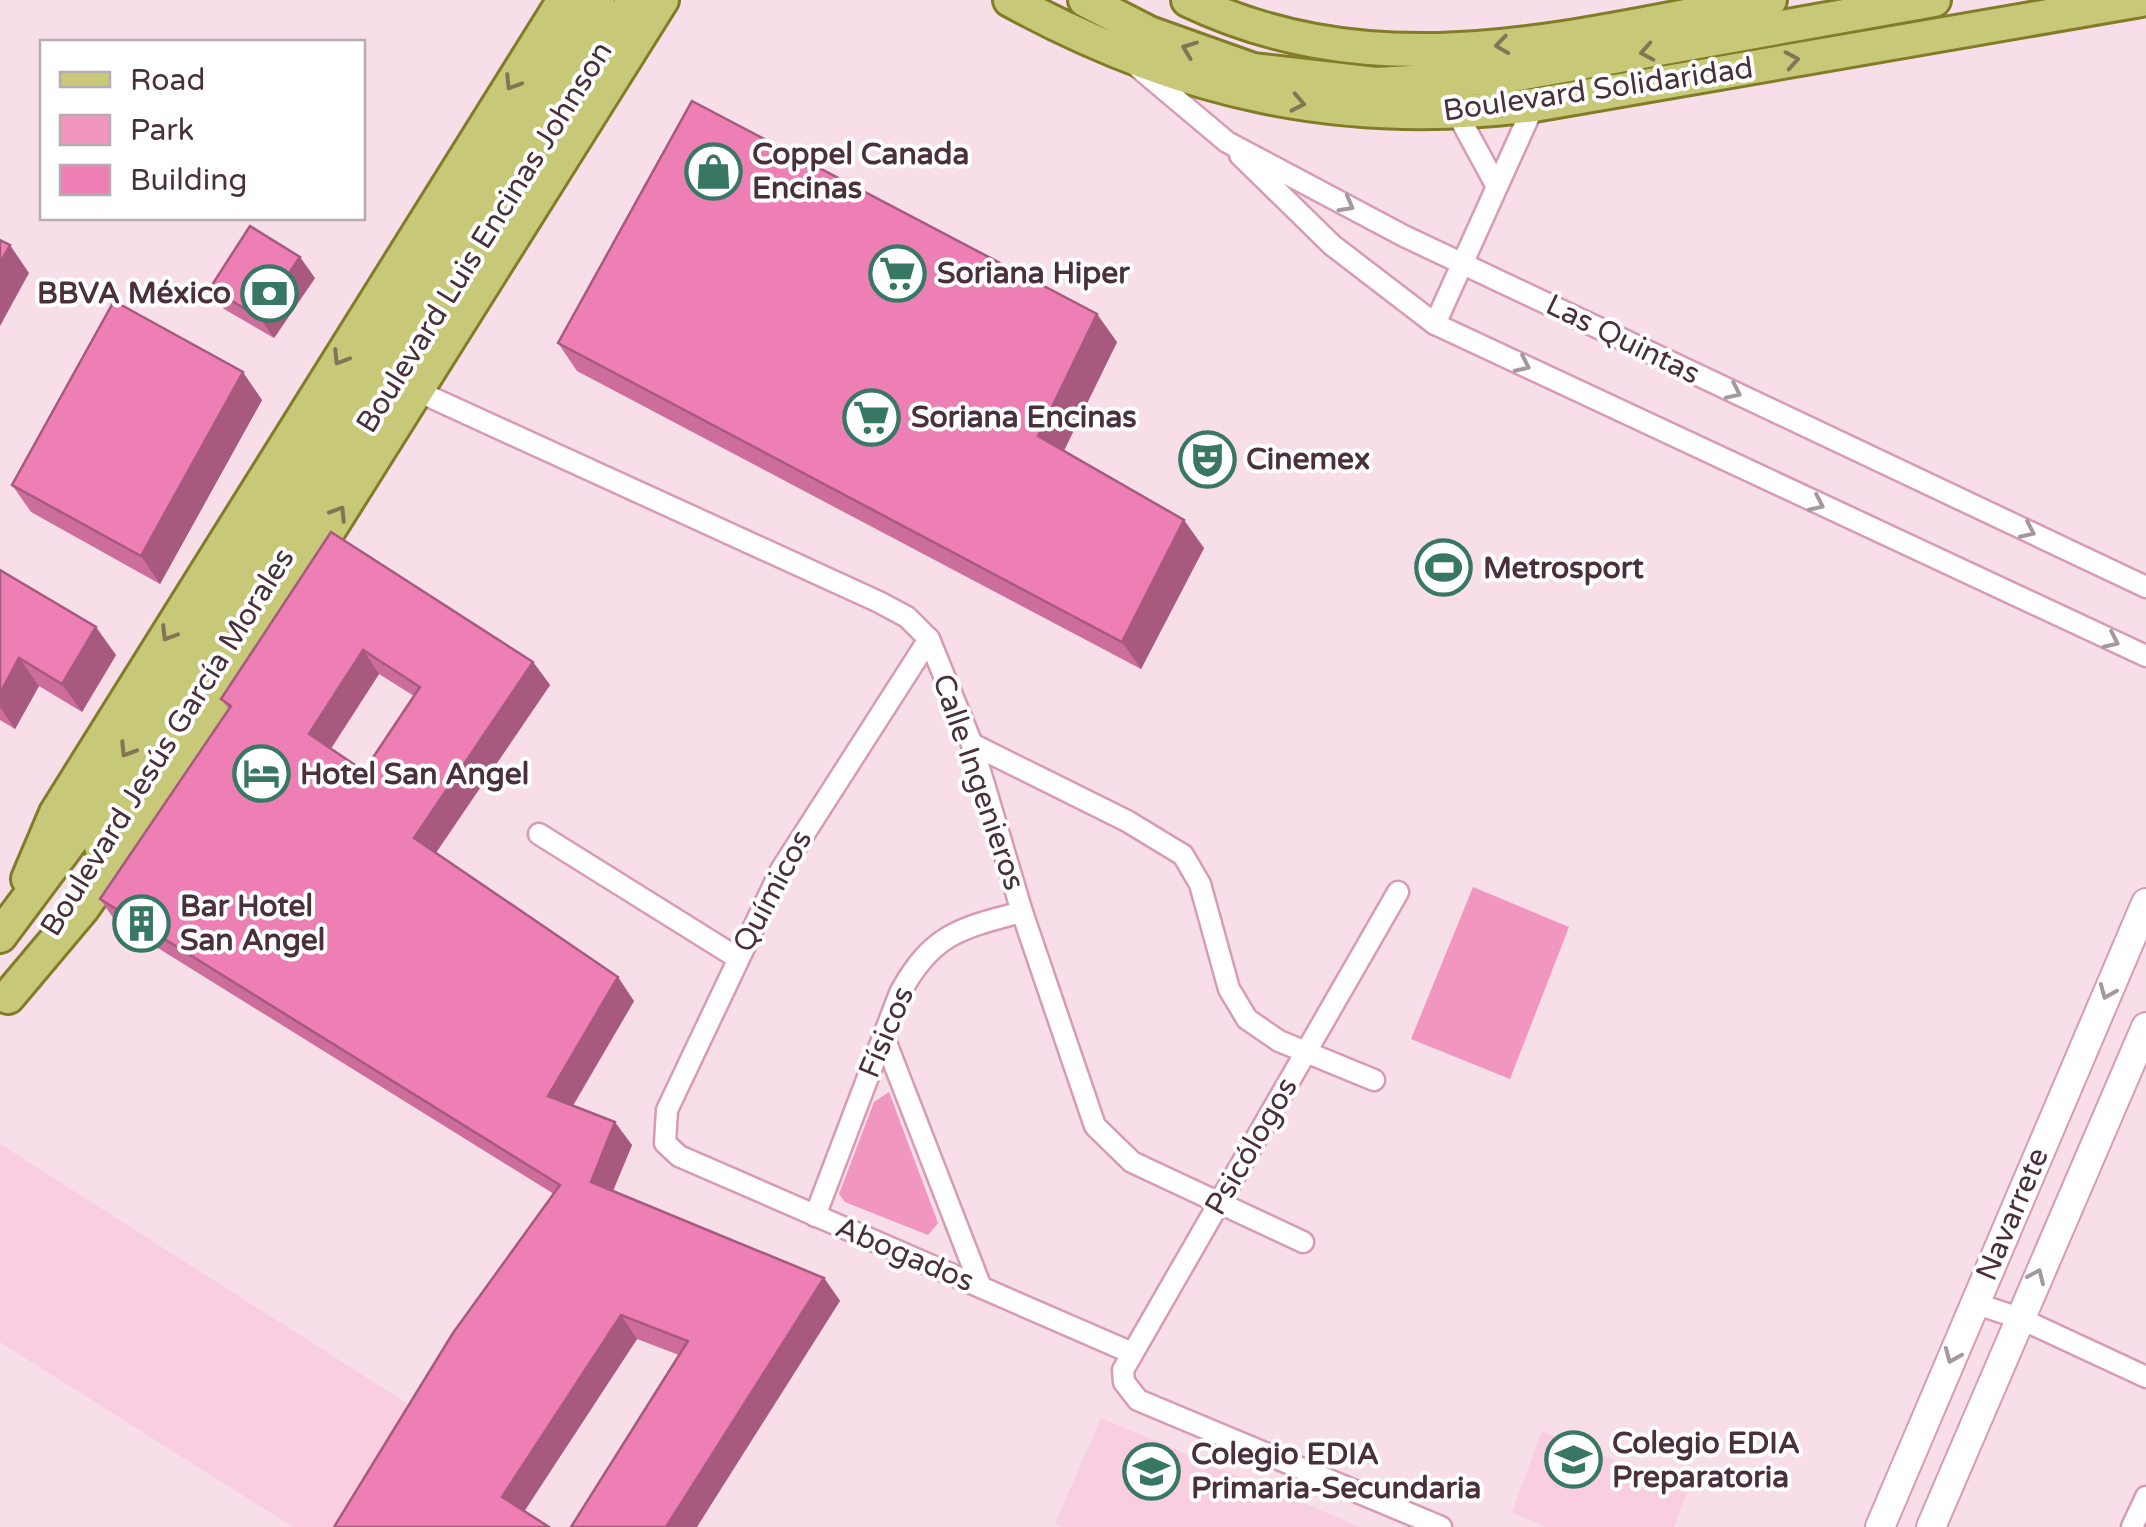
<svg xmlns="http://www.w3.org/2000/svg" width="2146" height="1527" font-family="'Varela Round',sans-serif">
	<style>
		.built { fill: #f9cee0 }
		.green { fill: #f096bf }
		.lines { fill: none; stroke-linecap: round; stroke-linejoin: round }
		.minor-casing { stroke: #d79bb5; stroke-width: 25 }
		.secondary-casing { stroke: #d79bb5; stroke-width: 32 }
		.primary-casing { stroke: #827c28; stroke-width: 38 }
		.minor { stroke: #fff; stroke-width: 20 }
		.secondary { stroke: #fff; stroke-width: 28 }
		.primary { stroke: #c7c978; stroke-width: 32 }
		.wall { fill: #cd6d9b; fill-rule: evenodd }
		.shaded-wall { fill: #a7597e }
		.building { fill: #ee7fb4; stroke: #a7597e; stroke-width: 2.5; fill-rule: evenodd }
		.oneway { stroke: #827556 }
		.oneway2 { stroke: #a4989d }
		.labels { text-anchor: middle; stroke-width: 8; stroke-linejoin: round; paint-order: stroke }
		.street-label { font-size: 30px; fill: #49303b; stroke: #fff }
		.poi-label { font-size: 30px; font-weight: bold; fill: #49303b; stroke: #fff; text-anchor: start }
	</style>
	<rect width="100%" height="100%" fill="#f8dee9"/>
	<!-- built -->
	<g class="built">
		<polygon points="0,1144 430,1418 361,1527 293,1527 0,1342"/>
		<polygon points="1101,1418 1360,1527 1062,1527 1055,1524"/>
		<polygon points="1542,1431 1688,1490 1674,1527 1546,1527 1512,1512"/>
	</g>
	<!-- green -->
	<g class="green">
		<polygon points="1473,887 1569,927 1510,1079 1411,1039"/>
		<polygon points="889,1092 938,1223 928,1235 845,1202 839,1194 874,1102"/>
	</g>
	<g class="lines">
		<defs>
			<g id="minor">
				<polyline points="1139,68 1227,142 1404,236 2146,587"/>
				<polyline points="1458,115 1496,185"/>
				<polyline points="1240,155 1332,245 1435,324 2146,656"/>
				<polyline points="1435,324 1534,105"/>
				<polyline points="415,390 879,602 907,617 929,639 972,744 1022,912 1095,1126 1132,1162 1303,1242"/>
				<polyline points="929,639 781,870 667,1110 665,1143 679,1156 1132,1353"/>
				<polyline points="972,744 1127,821 1183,855 1200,884 1229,989 1247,1019 1279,1041 1374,1080"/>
				<polyline points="539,834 736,957"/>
				<polyline points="1398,892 1123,1370 1124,1382 1138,1400 1441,1527"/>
				<polyline points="883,1035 980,1285"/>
				<path d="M815,1216L900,993C932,934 960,928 1022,912"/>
				<polyline points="1974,1303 2019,1318 2146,1377"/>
				<polyline points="2132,1527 2146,1497"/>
			</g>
			<g id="secondary">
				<polyline points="1880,1527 2146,903"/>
				<polyline points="1931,1527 2146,1027"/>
			</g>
			<g id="primary">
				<path d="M1010,0C1180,93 1342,129 1534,105L2141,0"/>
				<polyline points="1085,0 1149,33 1253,70 1376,84 1502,77 1934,0"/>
				<path d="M1188,0C1382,92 1570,36 1770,0"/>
				<polyline points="101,847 634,0"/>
				<polyline points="28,879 56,813 564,0"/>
				<polyline points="0,936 73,838 598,0"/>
				<polyline points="8,997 82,909 163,794 662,0"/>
			</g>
		</defs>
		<!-- minor casing -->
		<use href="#minor" class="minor-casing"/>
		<!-- secondary casing -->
		<use href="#secondary" class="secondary-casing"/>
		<!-- primary casing -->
		<use href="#primary" class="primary-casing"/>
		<!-- minor -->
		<use href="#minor" class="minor"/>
		<!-- secondary -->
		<use href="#secondary" class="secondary"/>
		<!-- primary -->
		<use href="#primary" class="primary"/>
	</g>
	<!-- wall -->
	<g class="wall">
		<polygon points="315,278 274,338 224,309 210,288"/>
		<polygon points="1117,342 1064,450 1204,548 1141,669 577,371 558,343"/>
		<polygon points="262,400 160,584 31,512 12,485"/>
		<path d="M331,532L533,662L550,685L436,853L634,1001L573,1106L632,1145L613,1191L824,1278L840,1301L679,1355L637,1339L524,1511L334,1527L554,1194L116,922L100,899L229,709L221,699ZM379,674L414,696L364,771L331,749Z"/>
		<polygon points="0,570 116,655 82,712 39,686 15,729 0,720"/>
	</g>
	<!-- shaded-wall -->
	<g class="shaded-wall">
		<polygon points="10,245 29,273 0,326 0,263"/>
		<polygon points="300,257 315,278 274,338 259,317"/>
		<polygon points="1097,314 1117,342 1058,463 1038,436"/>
		<polygon points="243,372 262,400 160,584 141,556"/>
		<polygon points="1184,520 1204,548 1141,669 1122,642"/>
		<polygon points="96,627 116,655 82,712 62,684"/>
		<polygon points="363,650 379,674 325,757 309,734"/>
		<polygon points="19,658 39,686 15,729 0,707 0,693"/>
		<polygon points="533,662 550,685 430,861 414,838"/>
		<polygon points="618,977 634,1001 564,1120 548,1096"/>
		<polygon points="615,1122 632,1145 607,1205 591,1182"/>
		<polygon points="824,1278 840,1301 697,1527 666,1527"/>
		<polygon points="621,1315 637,1339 518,1521 502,1497"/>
	</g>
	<!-- building -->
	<g class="building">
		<polygon points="692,101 1097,314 1038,436 1184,520 1122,642 558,343"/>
		<polygon points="250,226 300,257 259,317 210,288"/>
		<polygon points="0,240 10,245 0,263"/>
		<polygon points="114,301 243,372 141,556 12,485"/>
		<path d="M331,532L533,662L414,838L618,977L548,1096L615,1122L591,1182L824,1278L666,1527H571L688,1341L621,1315L502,1497L549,1527H334L453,1333L560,1185L100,899L231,706L221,699ZM363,650L420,687L364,771L309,734Z"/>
		<polygon points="0,570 96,627 62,684 19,658 0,693"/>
	</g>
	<!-- one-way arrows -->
	<defs><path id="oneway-chevron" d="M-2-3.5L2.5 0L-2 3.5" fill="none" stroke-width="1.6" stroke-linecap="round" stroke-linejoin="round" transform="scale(2.5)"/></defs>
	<g class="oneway">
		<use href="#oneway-chevron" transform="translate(1502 45) rotate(172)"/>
		<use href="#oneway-chevron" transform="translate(1189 49) rotate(-159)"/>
		<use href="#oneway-chevron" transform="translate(1647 52) rotate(170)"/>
		<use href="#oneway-chevron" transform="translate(1792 60) rotate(-10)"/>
		<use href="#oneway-chevron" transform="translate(512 83) rotate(122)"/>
		<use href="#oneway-chevron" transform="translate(1298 103) rotate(11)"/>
		<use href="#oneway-chevron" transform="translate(340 358) rotate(122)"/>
		<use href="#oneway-chevron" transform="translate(339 513) rotate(-58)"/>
		<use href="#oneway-chevron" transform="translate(168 634) rotate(122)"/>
		<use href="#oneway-chevron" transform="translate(127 750) rotate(122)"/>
	</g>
	<g class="oneway2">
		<use href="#oneway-chevron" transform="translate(1347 205) rotate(29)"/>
		<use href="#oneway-chevron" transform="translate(1523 365) rotate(25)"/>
		<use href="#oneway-chevron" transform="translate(1734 392) rotate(25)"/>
		<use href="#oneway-chevron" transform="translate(1817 504) rotate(25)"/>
		<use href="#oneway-chevron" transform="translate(2028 531) rotate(25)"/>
		<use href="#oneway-chevron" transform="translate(2112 641) rotate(25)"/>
		<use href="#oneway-chevron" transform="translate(2107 992) rotate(113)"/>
		<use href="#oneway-chevron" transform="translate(2037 1276) rotate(-66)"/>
		<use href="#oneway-chevron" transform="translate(1952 1356) rotate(113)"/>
	</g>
	<!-- icons -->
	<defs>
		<symbol id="shop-ring" viewBox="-11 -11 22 22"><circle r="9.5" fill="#fff" stroke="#397765" stroke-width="1.5"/><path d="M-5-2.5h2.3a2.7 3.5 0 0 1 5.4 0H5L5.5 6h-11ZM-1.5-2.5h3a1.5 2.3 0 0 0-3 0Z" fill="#397765"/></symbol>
		<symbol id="supermarket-ring" viewBox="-11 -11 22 22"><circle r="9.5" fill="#fff" stroke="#397765" stroke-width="1.5"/><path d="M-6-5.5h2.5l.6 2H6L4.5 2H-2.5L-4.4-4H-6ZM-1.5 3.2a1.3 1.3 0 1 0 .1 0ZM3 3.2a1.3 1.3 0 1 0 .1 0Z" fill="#397765"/></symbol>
		<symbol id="bank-ring" viewBox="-11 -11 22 22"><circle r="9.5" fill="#fff" stroke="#397765" stroke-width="1.5"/><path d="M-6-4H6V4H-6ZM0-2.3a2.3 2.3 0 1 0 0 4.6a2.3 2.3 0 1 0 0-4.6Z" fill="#397765"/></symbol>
		<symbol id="theatre-ring" viewBox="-11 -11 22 22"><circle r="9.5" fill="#fff" stroke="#397765" stroke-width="1.5"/><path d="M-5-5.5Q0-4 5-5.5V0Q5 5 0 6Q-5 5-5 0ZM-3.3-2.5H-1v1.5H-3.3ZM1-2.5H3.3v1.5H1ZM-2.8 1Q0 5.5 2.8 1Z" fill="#397765"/></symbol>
		<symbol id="stadium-ring" viewBox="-11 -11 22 22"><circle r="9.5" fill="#fff" stroke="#397765" stroke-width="1.5"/><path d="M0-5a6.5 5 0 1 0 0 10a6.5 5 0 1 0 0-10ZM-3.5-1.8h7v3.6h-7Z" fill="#397765"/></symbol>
		<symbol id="hotel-ring" viewBox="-11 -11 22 22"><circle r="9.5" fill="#fff" stroke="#397765" stroke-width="1.5"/><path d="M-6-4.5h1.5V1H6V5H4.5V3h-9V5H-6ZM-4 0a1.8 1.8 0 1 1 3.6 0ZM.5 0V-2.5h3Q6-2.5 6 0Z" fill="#397765"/></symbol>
		<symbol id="building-ring" viewBox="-11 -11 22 22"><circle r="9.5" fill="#fff" stroke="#397765" stroke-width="1.5"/><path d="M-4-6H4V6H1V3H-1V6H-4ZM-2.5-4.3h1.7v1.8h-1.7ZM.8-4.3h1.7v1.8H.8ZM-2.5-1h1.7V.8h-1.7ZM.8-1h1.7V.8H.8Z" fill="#397765"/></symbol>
		<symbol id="school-ring" viewBox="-11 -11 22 22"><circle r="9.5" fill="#fff" stroke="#397765" stroke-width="1.5"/><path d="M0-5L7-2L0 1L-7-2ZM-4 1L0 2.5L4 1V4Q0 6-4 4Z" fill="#397765"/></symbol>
	</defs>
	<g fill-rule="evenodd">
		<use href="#shop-ring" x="682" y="140" width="63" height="63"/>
		<use href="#supermarket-ring" x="866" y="242" width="63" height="63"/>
		<use href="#bank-ring" x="238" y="262" width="63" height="63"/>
		<use href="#supermarket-ring" x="840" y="386" width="63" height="63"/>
		<use href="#theatre-ring" x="1176" y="428" width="63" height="63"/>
		<use href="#stadium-ring" x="1412" y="536" width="63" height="63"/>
		<use href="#hotel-ring" x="230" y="742" width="63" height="63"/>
		<use href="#building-ring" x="110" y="892" width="63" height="63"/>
		<use href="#school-ring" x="1542" y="1428" width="63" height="63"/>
		<use href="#school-ring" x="1120" y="1440" width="63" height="63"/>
	</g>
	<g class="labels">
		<!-- street labels -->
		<g class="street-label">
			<text transform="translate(1598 89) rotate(-8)" y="10">Boulevard Solidaridad</text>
			<text transform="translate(484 237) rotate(-58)" y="10">Boulevard Luis Encinas Johnson</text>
			<text transform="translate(1623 339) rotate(26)" y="10">Las Quintas</text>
			<text transform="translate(167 742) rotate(-58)" y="10">Boulevard Jesús García Morales</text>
			<text transform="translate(979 782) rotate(71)" y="10">Calle Ingenieros</text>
			<text transform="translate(772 891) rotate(-62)" y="10">Químicos</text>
			<text transform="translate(886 1032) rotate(-67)" y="10">Físicos</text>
			<text transform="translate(1251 1146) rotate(-60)" y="10">Psicólogos</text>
			<text transform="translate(2012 1214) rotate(-67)" y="10">Navarrete</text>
			<text transform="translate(905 1254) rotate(23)" y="10">Abogados</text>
		</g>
		<!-- poi labels -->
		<g class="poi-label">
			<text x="752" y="164">Coppel Canada<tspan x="752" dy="34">Encinas</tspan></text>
			<text x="937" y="283">Soriana Hiper</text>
			<text x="231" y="303" text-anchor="end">BBVA México</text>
			<text x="911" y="427">Soriana Encinas</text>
			<text x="1246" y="469">Cinemex</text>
			<text x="1483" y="578">Metrosport</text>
			<text x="300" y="784">Hotel San Angel</text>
			<text x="180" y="916">Bar Hotel<tspan x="180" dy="34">San Angel</tspan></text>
			<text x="1612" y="1453">Colegio EDIA<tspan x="1612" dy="34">Preparatoria</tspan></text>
			<text x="1191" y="1464">Colegio EDIA<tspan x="1191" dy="34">Primaria-Secundaria</tspan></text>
		</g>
	</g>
	<!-- legend -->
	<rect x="40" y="40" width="325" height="180" fill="#ffffff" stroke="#b6acb1" stroke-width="2.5"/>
	<rect x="60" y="72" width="50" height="15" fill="#c7c978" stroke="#b6acb1" stroke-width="2.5"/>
	<text x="130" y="90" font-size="30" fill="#49303b">Road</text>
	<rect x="60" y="115" width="50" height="30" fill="#f096bf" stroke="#b6acb1" stroke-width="2.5"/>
	<text x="130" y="140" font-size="30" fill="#49303b">Park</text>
	<rect x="60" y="165" width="50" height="30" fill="#ee7fb4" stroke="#b6acb1" stroke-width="2.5"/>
	<text x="130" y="190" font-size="30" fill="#49303b">Building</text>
</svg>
